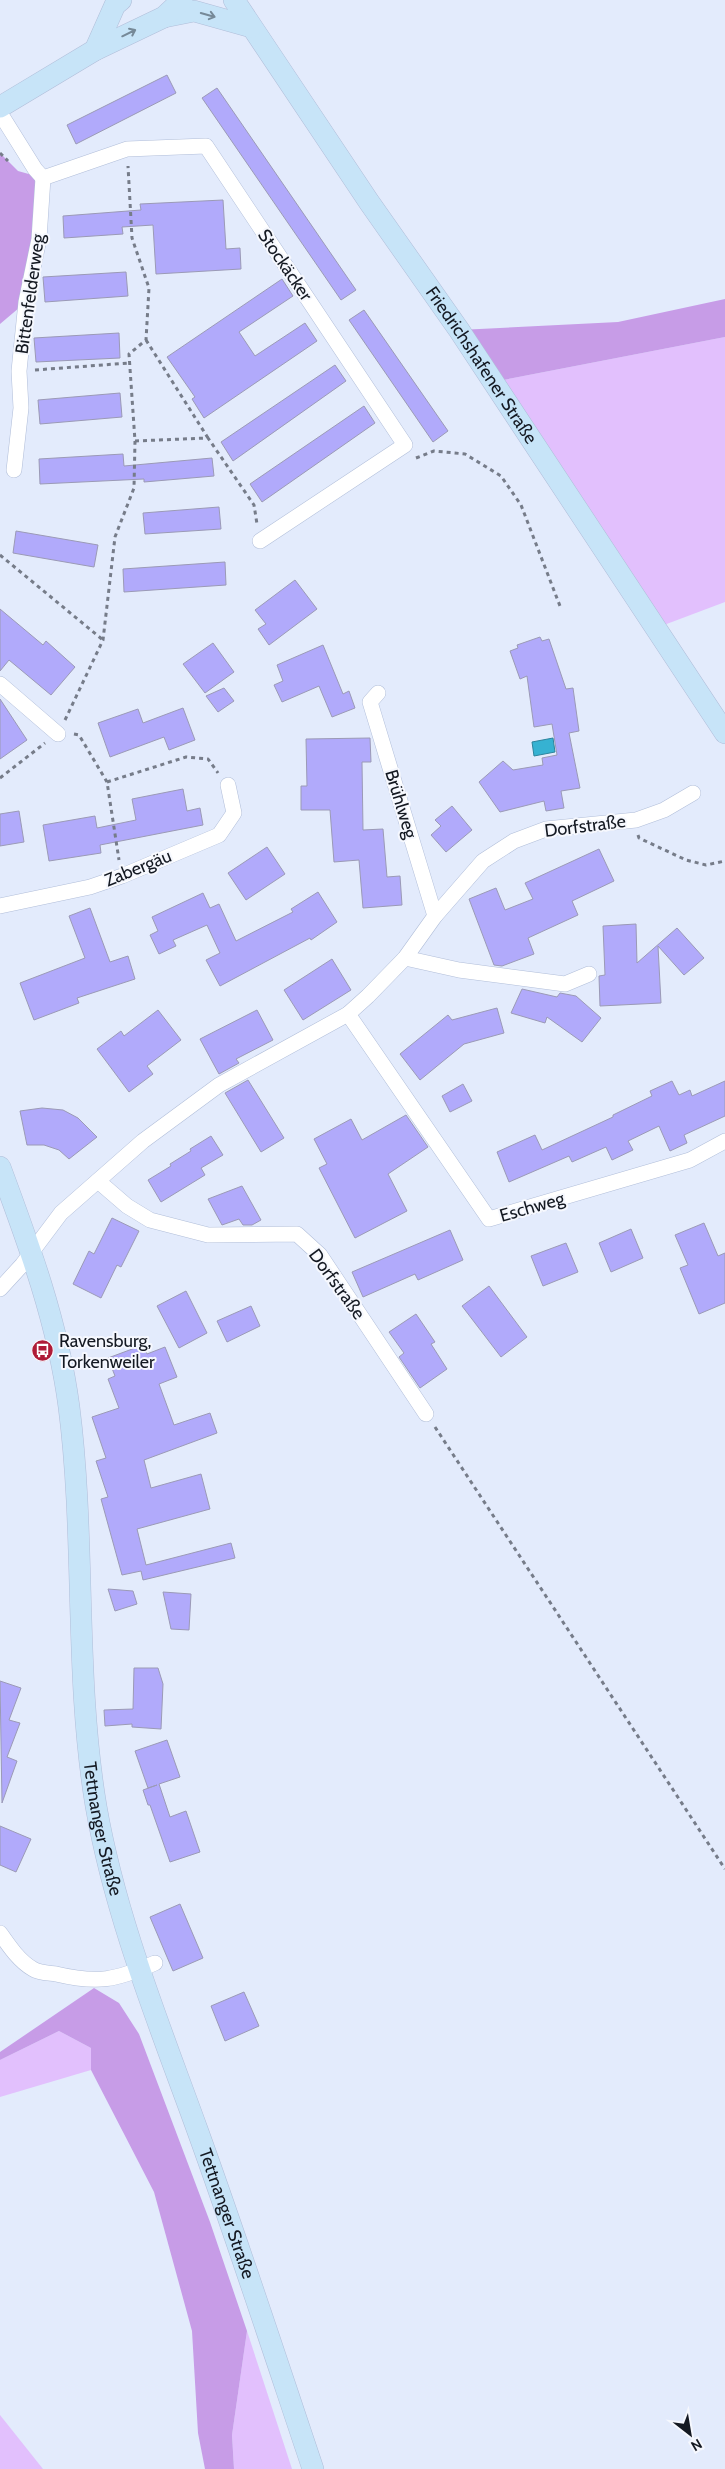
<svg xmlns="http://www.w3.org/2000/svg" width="725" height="2469" font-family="Cabin,sans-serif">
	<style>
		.green { fill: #e2c0fd }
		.forest { fill: #c79ce7 }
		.water { fill: #36b2d2; stroke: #2c849d }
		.building { fill: #b1aafb; stroke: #9b9ab6 }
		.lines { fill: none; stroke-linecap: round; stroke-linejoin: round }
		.street-casing { stroke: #b1bed9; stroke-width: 16 }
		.secondary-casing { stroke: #b1bed9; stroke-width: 22 }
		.path { stroke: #767c89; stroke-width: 3; stroke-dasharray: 4 4; stroke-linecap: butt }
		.street { stroke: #fff; stroke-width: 15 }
		.secondary { stroke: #c7e4f8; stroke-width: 21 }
		.oneway { stroke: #768998 }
		.labels { text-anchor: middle; stroke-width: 4; stroke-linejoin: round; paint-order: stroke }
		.street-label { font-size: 18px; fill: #141922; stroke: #f6f8fe }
		.poi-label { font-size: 18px; fill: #141922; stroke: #f6f8fe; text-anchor: start }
	</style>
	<rect width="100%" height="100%" fill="#e3ebfc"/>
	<!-- green -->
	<g class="green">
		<polygon points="725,337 725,602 656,628 493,382"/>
		<polygon points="59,2031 91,2048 91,2070 0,2097 0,2060"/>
		<polygon points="247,2331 292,2469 234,2469 232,2435"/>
		<polygon points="0,2415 43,2469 0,2469"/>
	</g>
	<!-- forest -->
	<g class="forest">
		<polygon points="0,153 18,171 43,178 26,302 0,324"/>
		<polygon points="725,299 725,337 493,382 459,330 618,322"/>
		<polygon points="94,1988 119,2003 139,2034 210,2222 247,2331 232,2435 234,2469 205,2469 198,2433 192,2331 154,2192 91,2070 91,2048 59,2031 0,2060 0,2052"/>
	</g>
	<!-- water -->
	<polygon class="water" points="553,738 555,752 534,756 532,742"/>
	<!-- building -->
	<g class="building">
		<polygon points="167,75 176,93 76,144 67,125"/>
		<polygon points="217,88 356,290 341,300 202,98"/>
		<polygon points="223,200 226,249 240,248 241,269 156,274 153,225 122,227 123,234 64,238 63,216 141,210 140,204"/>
		<polygon points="126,272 128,296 45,302 43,277"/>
		<polygon points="282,279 293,296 239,332 255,356 305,323 317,341 204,418 192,399 195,397 167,357"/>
		<polygon points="364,310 448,431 433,442 349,320"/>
		<polygon points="119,333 120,358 36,362 34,338"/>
		<polygon points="335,365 346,381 233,461 221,442"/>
		<polygon points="120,393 122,417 40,424 38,400"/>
		<polygon points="364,406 375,423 262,502 250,484"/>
		<polygon points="123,454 124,466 212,458 214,476 144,482 144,479 40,484 39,459"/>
		<polygon points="219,507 221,529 145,534 143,513"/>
		<polygon points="16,531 98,545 94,567 13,553"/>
		<polygon points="225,562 226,585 124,592 123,569"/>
		<polygon points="295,580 317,609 269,645 258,629 266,624 255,610"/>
		<polygon points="0,609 43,645 46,641 75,667 51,695 9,660 0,671"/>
		<polygon points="540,637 542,641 549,639 566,689 573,688 579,731 569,733 580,788 561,791 564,808 546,811 544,801 500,812 479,782 503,761 513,770 543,765 542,758 557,755 552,724 534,727 527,676 520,679 510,651 518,648 517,645"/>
		<polygon points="213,643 234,672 205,693 183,664"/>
		<polygon points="323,645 343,694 349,691 355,708 332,717 319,686 282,702 274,685 283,681 277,665"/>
		<polygon points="224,688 234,701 218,712 206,696"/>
		<polygon points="0,699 27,740 0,759"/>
		<polygon points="183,708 195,740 169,750 164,737 110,757 98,723 138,709 143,723"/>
		<polygon points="370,738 371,762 362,762 363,830 383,829 387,877 400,876 402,905 363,908 359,860 334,862 330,810 301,810 301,786 307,786 306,739"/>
		<polygon points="183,789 187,811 200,808 203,825 100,845 101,853 49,861 43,825 95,816 97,828 136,820 132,799"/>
		<polygon points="452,806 472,830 446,852 431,835 441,826 435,820"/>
		<polygon points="19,811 24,842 0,846 0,814"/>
		<polygon points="267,847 285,874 246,900 228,873"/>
		<polygon points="599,849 614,881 572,901 578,915 528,938 534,954 502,966 494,965 469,899 496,888 505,910 533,899 525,883"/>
		<polygon points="318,892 337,922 311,940 310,938 220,986 206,960 220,953 207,925 173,940 176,946 159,954 150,935 158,931 152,917 203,893 210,908 219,904 236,941 293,912 291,909"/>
		<polygon points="90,908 110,962 128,956 135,979 77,998 79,1003 34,1020 20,983 85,958 69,916"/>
		<polygon points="636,924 637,963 677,928 704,958 684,975 658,946 661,1003 600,1006 599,976 605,975 603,926"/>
		<polygon points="332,959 351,990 303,1020 284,990"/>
		<polygon points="522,989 557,997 560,993 576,996 601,1018 582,1042 547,1017 545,1023 511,1013"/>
		<polygon points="497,1008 504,1033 464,1044 420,1080 400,1054 448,1015 452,1020"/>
		<polygon points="158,1010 181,1040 147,1066 153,1074 129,1092 97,1049 121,1031 124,1036"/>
		<polygon points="257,1010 273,1040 236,1059 239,1063 219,1074 200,1039"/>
		<polygon points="248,1080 284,1138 261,1152 225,1093"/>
		<polygon points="672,1081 679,1095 690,1090 692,1096 725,1081 725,1116 684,1135 687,1143 670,1151 659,1126 628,1141 633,1150 612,1160 606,1147 572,1162 569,1156 509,1182 497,1152 535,1135 542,1150 613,1117 613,1115 652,1096 650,1091"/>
		<polygon points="463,1084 472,1101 450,1112 442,1096"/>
		<polygon points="42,1108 63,1110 78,1118 97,1137 69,1159 59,1150 44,1145 27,1145 20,1111"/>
		<polygon points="406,1115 428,1147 388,1174 407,1211 355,1238 319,1168 327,1164 314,1139 351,1119 362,1140"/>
		<polygon points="211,1136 223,1155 201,1168 205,1175 161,1202 148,1180 171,1166 170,1164 191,1151 190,1149"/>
		<polygon points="242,1186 261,1220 252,1225 243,1225 239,1219 222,1225 208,1199"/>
		<polygon points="112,1218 139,1231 121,1267 117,1265 101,1298 73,1284 89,1251 94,1254"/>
		<polygon points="704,1223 718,1256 725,1253 725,1303 699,1314 680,1268 688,1265 675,1235"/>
		<polygon points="631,1229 643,1258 611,1272 599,1243"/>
		<polygon points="450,1230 463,1260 418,1280 415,1274 363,1297 352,1272"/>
		<polygon points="566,1243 578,1272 543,1286 531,1256"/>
		<polygon points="489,1286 527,1337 501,1357 462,1306"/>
		<polygon points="186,1291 207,1333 179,1348 157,1306"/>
		<polygon points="251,1306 260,1326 227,1342 217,1321"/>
		<polygon points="416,1314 435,1342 431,1344 447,1369 420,1388 399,1357 404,1353 389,1332"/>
		<polygon points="143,1345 147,1354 165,1347 177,1377 159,1384 174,1425 210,1413 217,1433 144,1460 151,1488 201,1474 210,1509 137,1529 146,1565 231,1543 235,1558 143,1580 141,1571 122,1575 101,1499 108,1497 96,1461 106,1458 92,1417 119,1408 108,1379 115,1376 108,1358"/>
		<polygon points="108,1589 133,1591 137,1604 115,1611"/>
		<polygon points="163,1592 191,1594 189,1630 171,1629"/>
		<polygon points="134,1668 158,1668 163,1684 161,1729 132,1727 132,1724 105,1726 104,1710 133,1709"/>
		<polygon points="0,1681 21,1688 9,1720 20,1723 7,1757 17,1761 2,1803"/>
		<polygon points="167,1740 180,1777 159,1784 170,1817 186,1811 200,1852 170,1862 150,1805 148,1805 143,1790 157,1785 148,1788 135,1751"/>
		<polygon points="0,1826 31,1839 16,1872 0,1865"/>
		<polygon points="180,1904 203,1958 173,1971 150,1917"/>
		<polygon points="244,1992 259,2026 225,2041 211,2006"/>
	</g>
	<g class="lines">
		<defs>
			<g id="street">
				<polyline points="0,113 35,169 43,178"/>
				<polyline points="43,178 127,149 206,146 405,445 260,541"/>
				<polyline points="14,470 21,408 19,371 26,302 39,239 43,178"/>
				<polyline points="0,684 58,734"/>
				<polyline points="378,693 370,702 435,916"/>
				<polyline points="0,906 90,887 122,876 219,835 234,813 228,785"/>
				<polyline points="405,958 459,970 565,984 589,974"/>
				<polyline points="348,1014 489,1219 690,1160 725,1141"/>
				<polyline points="98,1181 127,1206 150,1220 208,1235 297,1234 320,1255 426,1414"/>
				<polyline points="0,1289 22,1265 61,1213 143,1141 219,1085 348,1014 368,996 405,958 435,916 483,861 514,841 546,829 636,820 664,810 693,793"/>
				<path d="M0,1933C9,1946 19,1961 33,1969C39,1973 49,1973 56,1974C98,1984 116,1980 155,1963"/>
			</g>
			<g id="secondary">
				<path id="s1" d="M234,0L369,202L459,330L725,733"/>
				<polyline points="164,17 194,11 251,27"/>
				<polyline points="95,50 115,5 121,0"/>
				<polyline points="0,107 95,50 164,17 182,0"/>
				<path id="s2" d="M0,1167C29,1245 58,1323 69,1407C86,1539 74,1674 96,1806C115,1916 159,2024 197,2129C238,2242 275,2356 313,2469"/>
			</g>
		</defs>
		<!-- street casing -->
		<use href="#street" class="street-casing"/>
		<!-- secondary casing -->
		<use href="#secondary" class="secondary-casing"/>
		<!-- path -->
		<g class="path">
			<polyline points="0,153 8,161"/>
			<polyline points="146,340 208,438"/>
			<polyline points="35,370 129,363"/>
			<polyline points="135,441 208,438 254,505 257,524"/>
			<polyline points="416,458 434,451 465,454 501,476 521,505 560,606"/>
			<polyline points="0,555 103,640"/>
			<polyline points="65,720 103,640 115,537 134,488 135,441 129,354 146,340 149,288 132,238 128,166"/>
			<polyline points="74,734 79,735 107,782 119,860"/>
			<polyline points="0,778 45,743"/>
			<polyline points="107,782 186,757 208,759 218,773"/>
			<polyline points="638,835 639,838 686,860 706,865 725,861"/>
			<polyline points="435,1427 725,1869"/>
		</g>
		<!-- street -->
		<use href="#street" class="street"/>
		<!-- secondary -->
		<use href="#secondary" class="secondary"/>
	</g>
	<!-- one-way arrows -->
	<defs><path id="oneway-shaft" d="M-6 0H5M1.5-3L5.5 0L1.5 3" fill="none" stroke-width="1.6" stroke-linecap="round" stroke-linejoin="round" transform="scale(1.25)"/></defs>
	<g class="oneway">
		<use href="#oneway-shaft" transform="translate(208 15) rotate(16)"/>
		<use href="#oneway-shaft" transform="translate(129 33) rotate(-26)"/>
	</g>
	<!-- icons -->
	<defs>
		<symbol id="bus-disc" viewBox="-11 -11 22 22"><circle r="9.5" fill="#af1b37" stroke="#f6f8fe"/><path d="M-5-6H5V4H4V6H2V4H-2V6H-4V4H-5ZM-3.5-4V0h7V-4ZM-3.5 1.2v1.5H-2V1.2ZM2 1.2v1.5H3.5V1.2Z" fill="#fff"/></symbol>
	</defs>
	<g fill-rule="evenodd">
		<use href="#bus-disc" x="30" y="1338" width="25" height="25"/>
	</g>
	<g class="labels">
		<!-- street labels -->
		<g class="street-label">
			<text transform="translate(285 265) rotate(56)" y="6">Stockäcker</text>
			<text transform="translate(30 294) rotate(-82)" y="6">Bittenfelderweg</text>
			<text dy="6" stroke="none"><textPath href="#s1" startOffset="441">Friedrichshafener Straße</textPath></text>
			<text transform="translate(401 804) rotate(73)" y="6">Brühlweg</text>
			<text transform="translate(585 826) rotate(-7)" y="6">Dorfstraße</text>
			<text transform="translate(138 868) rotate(-22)" y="6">Zabergäu</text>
			<text transform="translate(532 1207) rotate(-16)" y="6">Eschweg</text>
			<text transform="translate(337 1284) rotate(54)" y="6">Dorfstraße</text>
			<text dy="6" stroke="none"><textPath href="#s2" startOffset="674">Tettnanger Straße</textPath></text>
			<text dy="6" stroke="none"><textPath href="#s2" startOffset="1079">Tettnanger Straße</textPath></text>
		</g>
		<!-- poi labels -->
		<g class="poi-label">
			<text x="59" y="1347">Ravensburg,<tspan x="59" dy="21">Torkenweiler</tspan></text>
		</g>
	</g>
	<!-- north arrow -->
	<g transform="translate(690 2434) rotate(149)" stroke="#f6f8fe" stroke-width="4" paint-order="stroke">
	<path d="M0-4L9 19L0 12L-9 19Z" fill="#141922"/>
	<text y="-8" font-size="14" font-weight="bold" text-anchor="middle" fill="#141922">N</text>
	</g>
</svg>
